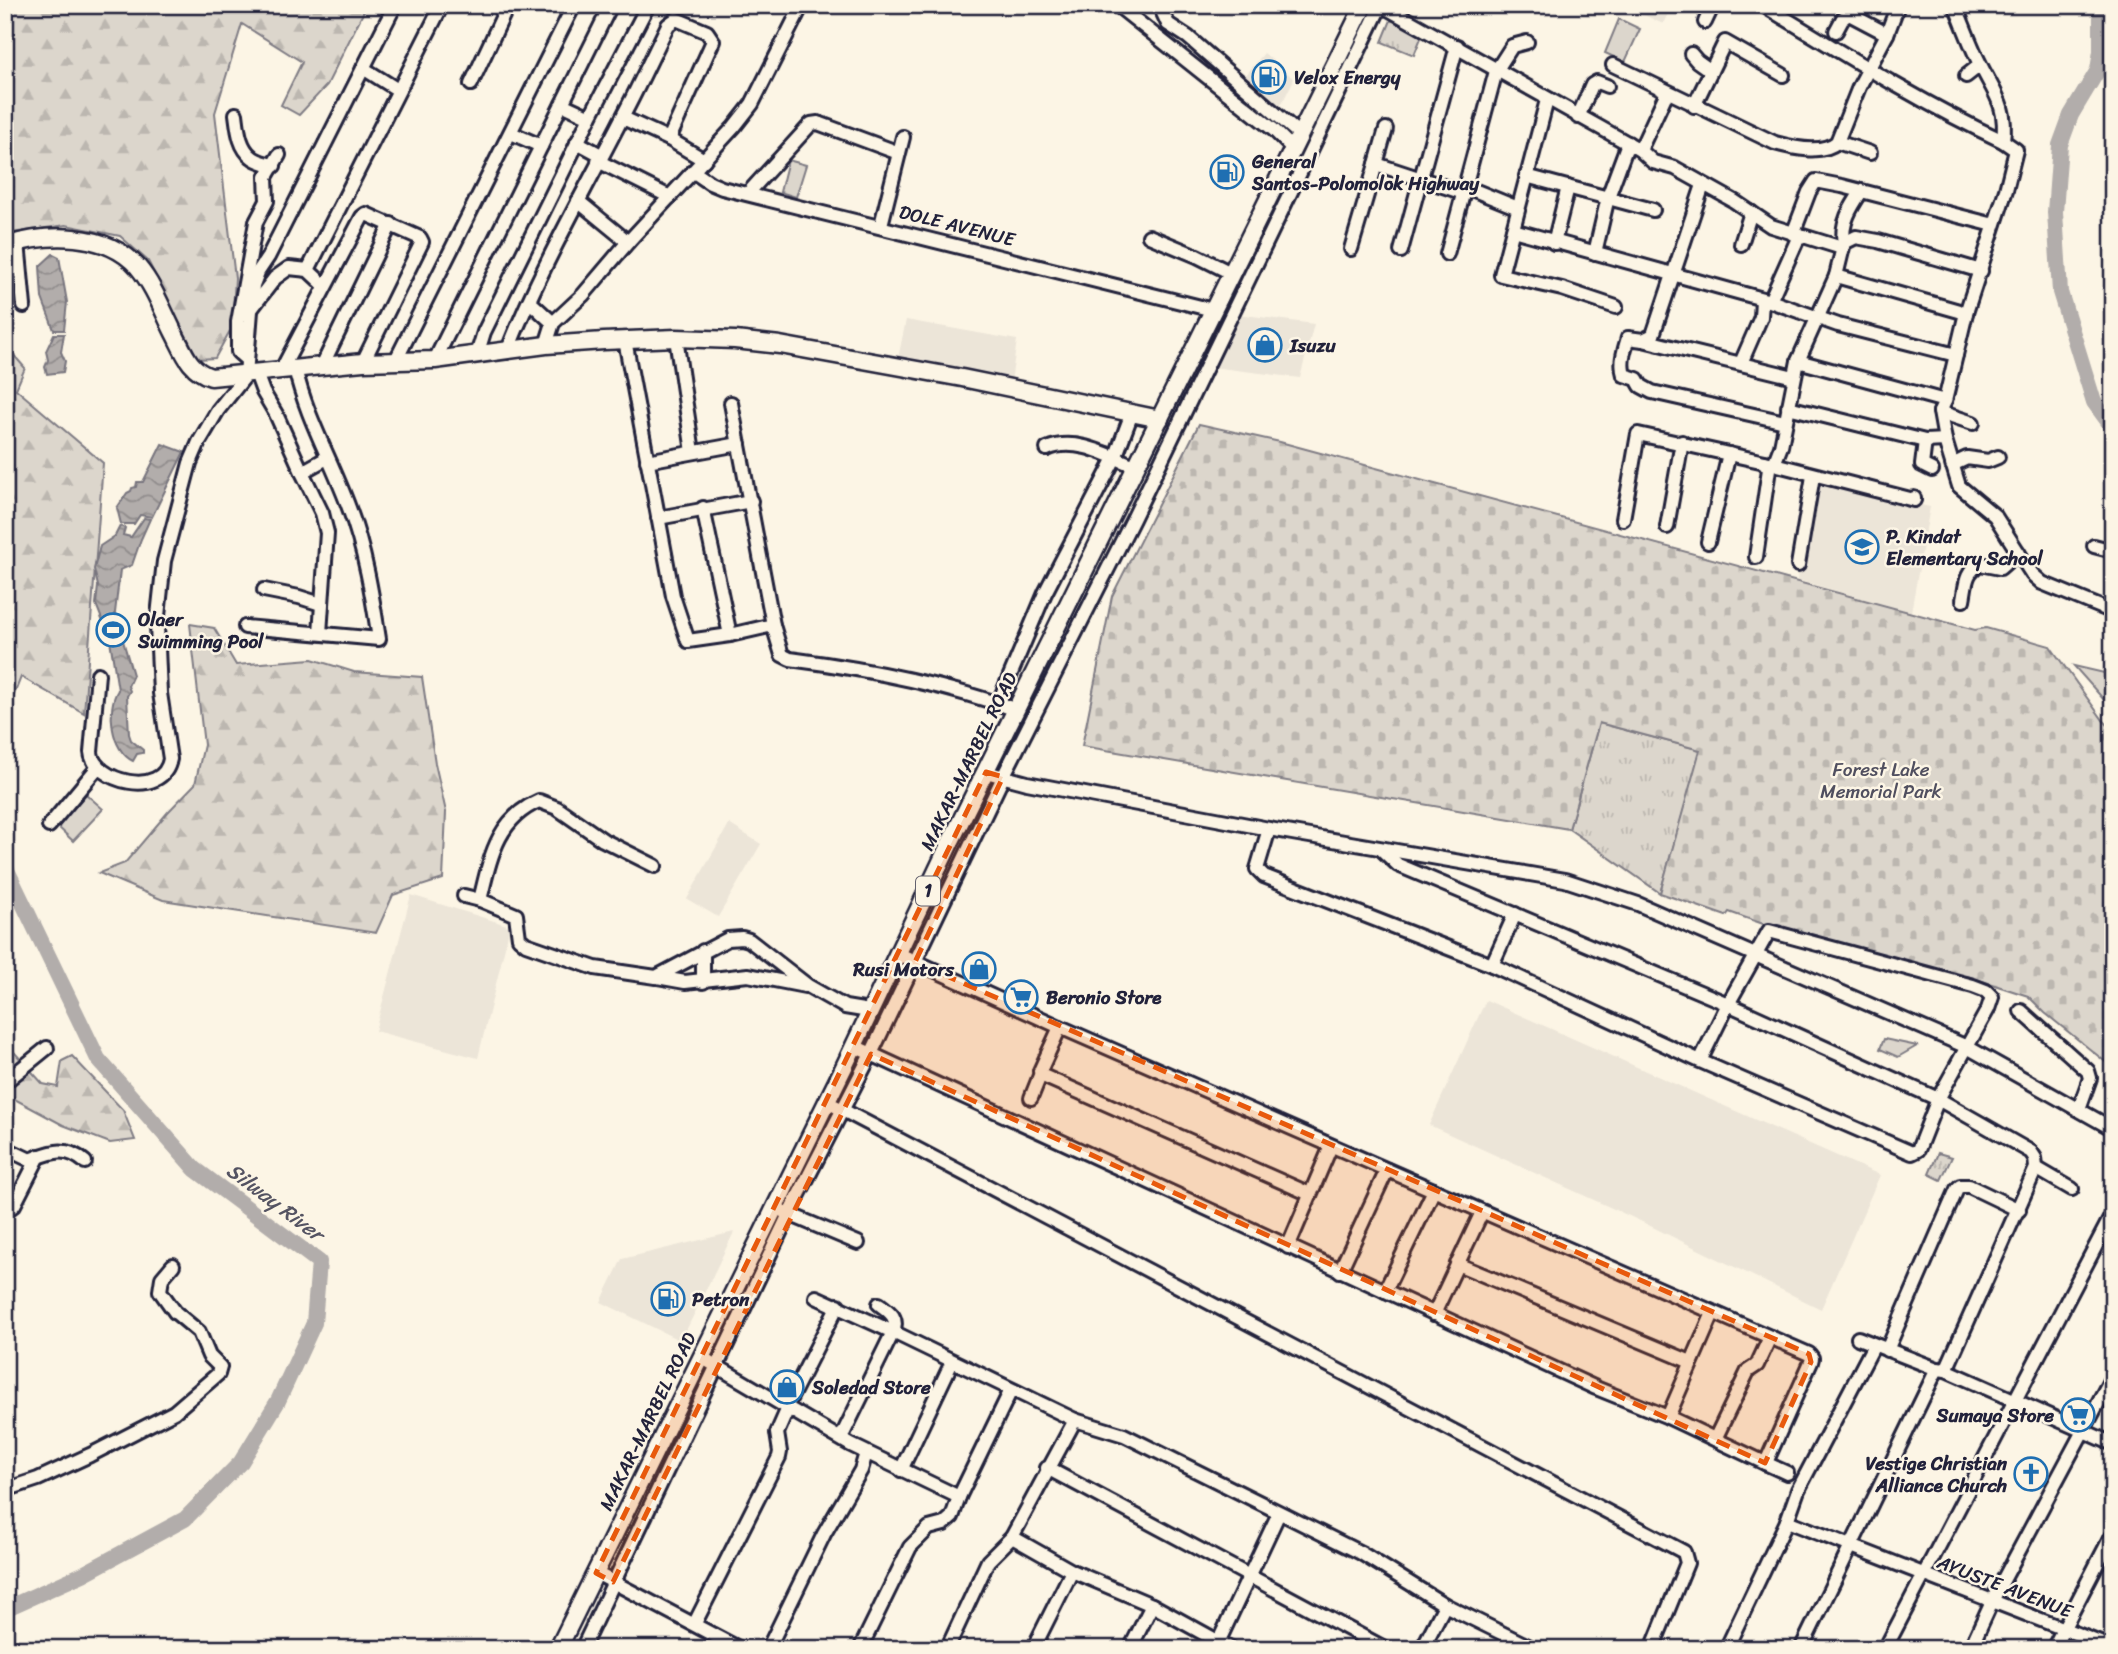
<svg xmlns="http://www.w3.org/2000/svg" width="2118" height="1654" font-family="Sriracha,sans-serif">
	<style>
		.built { fill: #ece5d8 }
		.grass { fill: url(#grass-tufts); stroke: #7f7c84; stroke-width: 2 }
		.forest { fill: url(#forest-firs); stroke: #7f7c84; stroke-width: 2 }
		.cemetery { fill: url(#cemetery-stones); stroke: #7f7c84; stroke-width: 2 }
		.pitch { fill: #dcd6cc; stroke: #7f7c84; stroke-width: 2 }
		.water { fill: url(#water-waves); stroke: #78757e; stroke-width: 2 }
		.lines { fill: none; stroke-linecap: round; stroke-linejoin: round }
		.river { stroke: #b2adab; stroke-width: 16 }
		.minor-casing { stroke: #22223b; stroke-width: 18 }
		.major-casing { stroke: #22223b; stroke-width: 21 }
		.minor { stroke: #fcf5e5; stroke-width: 12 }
		.major { stroke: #fcf5e5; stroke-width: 16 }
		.marked { fill: #e8590c; fill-opacity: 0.2; stroke: #e8590c; stroke-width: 5; stroke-dasharray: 14 9; stroke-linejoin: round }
		.labels { text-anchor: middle; stroke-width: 5; stroke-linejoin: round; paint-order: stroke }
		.shield { fill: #fcf5e5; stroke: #63616e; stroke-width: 2 }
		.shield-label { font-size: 18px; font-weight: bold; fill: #22223b }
		.poi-label { font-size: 19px; font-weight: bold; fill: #22223b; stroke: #fcf5e5; text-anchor: start }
		.street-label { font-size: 19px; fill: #22223b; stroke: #fcf5e5 }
		.park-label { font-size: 19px; fill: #504f5f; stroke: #fcf5e5 }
		.water-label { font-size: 21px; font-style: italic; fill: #545362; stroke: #fcf5e5 }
	</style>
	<defs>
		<pattern id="grass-tufts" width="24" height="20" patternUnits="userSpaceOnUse" patternTransform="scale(1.75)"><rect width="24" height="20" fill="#dcd6cc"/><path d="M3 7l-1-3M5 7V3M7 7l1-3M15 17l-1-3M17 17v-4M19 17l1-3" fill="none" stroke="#bcb7b0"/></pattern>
		<pattern id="forest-firs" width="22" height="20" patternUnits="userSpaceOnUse" patternTransform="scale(1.75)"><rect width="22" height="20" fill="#dcd6cc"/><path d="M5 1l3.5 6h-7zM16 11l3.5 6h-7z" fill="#bcb7b0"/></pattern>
		<pattern id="cemetery-stones" width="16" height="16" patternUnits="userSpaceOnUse" patternTransform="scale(1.75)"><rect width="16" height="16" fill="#dcd6cc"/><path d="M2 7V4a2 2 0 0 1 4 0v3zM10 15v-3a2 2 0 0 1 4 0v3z" fill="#bcb7b0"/></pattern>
		<pattern id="water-waves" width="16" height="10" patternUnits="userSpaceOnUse" patternTransform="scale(1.75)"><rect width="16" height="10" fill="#b2adab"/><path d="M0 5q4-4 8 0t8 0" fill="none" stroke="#908c8c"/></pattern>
	</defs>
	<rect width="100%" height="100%" fill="#fcf5e5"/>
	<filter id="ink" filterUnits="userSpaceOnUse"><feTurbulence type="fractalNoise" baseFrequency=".0143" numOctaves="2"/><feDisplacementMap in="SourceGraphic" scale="14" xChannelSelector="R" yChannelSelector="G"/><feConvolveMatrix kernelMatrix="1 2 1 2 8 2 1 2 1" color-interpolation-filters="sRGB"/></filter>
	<g filter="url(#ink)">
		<!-- built -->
		<g class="built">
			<polygon points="1623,5 1672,5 1663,24"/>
			<polygon points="1264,53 1294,79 1278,111 1241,81"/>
			<polygon points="1237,314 1314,324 1300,378 1212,367"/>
			<polygon points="906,320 1017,340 1011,382 897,363"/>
			<polygon points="1813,482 1930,507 1911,612 1797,580"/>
			<polygon points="729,824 761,844 718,917 687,899"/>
			<polygon points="411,895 510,926 478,1058 375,1031"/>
			<polygon points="1486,1000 1880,1175 1821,1309 1638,1220 1429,1125"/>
			<polygon points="734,1232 681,1341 601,1302 622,1259"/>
		</g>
		<!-- grass -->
		<g class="grass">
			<polygon points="1391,20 1423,33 1414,55 1382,42"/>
			<polygon points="2074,666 2113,675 2113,710"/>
			<polygon points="1599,723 1701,750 1660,893 1569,829"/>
			<polygon points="1884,1039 1917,1046 1898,1057 1880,1049"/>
			<polygon points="1938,1153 1952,1157 1941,1180 1929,1174"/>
		</g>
		<!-- forest -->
		<g class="forest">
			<polygon points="5,5 367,5 327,85 299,115 281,105 302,62 242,24 215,113 235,278 232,327 215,358 198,359 148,261 120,236 66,225 5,234"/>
			<polygon points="5,345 25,368 16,389 103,463 84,713 21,677 5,718"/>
			<polygon points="190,624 214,628 236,665 312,659 354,672 422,677 435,763 446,812 443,879 393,895 376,933 163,900 99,873 125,863 168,812 195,784 204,745"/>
			<polygon points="5,1042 43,1084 58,1087 62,1061 72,1056 123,1110 135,1140 110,1143 63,1125 7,1095 5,1091"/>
		</g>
		<!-- cemetery -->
		<polygon class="cemetery" points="1199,424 1280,442 1975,630 1986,628 2050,646 2103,720 2113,730 2113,1068 2045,1013 2028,996 1967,976 1965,978 1769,926 1729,912 1726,916 1660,893 1700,750 1599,723 1569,829 1082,746 1112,596"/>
		<!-- pitch -->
		<g class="pitch">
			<polygon points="1619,19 1640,29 1625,62 1605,53"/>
			<polygon points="788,160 806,165 796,197 780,192"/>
			<polygon points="86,794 103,809 73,841 57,826"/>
		</g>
		<!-- water -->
		<g class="water">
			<polygon points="53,254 59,257 67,302 64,330 54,330 42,298 40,266"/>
			<polygon points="54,334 64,334 61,352 65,361 63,372 47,374 45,367 48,360 46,351"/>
			<polygon points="162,444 184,452 152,517 140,515 134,524 121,524 117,508 127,493 131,491 132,488 136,487 137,482 143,482"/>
			<path d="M144,518L150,519L141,539L132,565L120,570L115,613L133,675L128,686L130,691L127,696L129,734L131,740L143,750V753L137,754L133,761C111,751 106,708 118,690L110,640L96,604L98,586L94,569L100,546L115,536L120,526L125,528L123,535L131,537Z"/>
		</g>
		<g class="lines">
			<!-- river -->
			<g class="river">
				<polyline points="2101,5 2101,51 2098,70 2071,115 2060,145 2055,212 2060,292 2094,402 2113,428"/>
				<polyline points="5,866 98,1059 195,1169 319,1262 314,1323 278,1401 241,1462 185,1519 83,1574 5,1609"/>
			</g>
			<defs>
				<g id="minor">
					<polyline points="1117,5 1274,130 1292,148"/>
					<polyline points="1166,5 1163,13 1168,24 1188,37 1299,134"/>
					<polyline points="1381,5 1640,150 1653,162 1675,168 1734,201 1771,226 1842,248"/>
					<path d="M1763,5C1842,53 1919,102 2003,141L2016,150L2006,190L1966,313L1945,401"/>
					<polyline points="1855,5 1849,14 1887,34"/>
					<path d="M1955,5C1963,24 1970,44 1979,62C1993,92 2008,105 2003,141"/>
					<polyline points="1705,22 1713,5"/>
					<polyline points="1836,31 1843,18 1849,14"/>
					<polyline points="1691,54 1697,61 1711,71"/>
					<path d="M1613,65L1775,143C1793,148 1822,155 1837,142L1859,87L1887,34L1898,5"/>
					<polyline points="363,68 398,90"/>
					<polyline points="1966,76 1980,65"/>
					<polyline points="471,84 508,5"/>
					<polyline points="1547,100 1501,275 1562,289 1616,307"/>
					<polyline points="562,104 590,117"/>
					<polyline points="1694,106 1725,42 1783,75"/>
					<path d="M236,114C238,129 239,147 252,157C257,162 267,163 274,166"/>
					<polyline points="1578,117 1592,85 1597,82 1607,86"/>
					<polyline points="623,118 669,139 704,160"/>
					<polyline points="511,133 541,146"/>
					<polyline points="577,142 601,155"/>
					<polyline points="1837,142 1870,153"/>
					<polyline points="1640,150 1667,92"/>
					<polyline points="598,161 670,197"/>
					<polyline points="1376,164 1386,129"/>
					<polyline points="694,172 710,183 722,188 1213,310"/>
					<polyline points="1526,176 1653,210"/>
					<path d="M1703,185L1653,335L1643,340L1628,338C1624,351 1620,362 1624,375L1637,379L1641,386L1652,392L1785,422"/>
					<polyline points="749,192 811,124 818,123 899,153"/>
					<polyline points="578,201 628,242"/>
					<polyline points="881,225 903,137"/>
					<polyline points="1513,230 1770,301 1838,325 1956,355"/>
					<polyline points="1793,234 1809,192 1816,181 1842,186 1994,225"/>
					<polyline points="1149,236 1197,256 1231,273"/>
					<polyline points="18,242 24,306"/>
					<polyline points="1554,243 1568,187"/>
					<path d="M1844,243C1840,224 1851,207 1861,192"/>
					<polyline points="1741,244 1751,212"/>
					<polyline points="1351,249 1376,164 1464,193 1469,188 1518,208"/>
					<polyline points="1401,251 1457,46"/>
					<polyline points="1595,253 1608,197 1628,143"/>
					<polyline points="1447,254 1496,71 1512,46 1527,42"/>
					<polyline points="308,270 442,5"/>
					<polyline points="1836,276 1966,313"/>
					<polyline points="529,301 553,323"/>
					<polyline points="1770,301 1799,236"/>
					<polyline points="252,308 275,278 289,268 308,270 325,286"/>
					<polyline points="676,338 693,452"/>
					<polyline points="625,340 673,596 688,641 730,635 773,625"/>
					<polyline points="1643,340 1794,377"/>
					<polyline points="546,345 553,323 583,295 628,242 734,127 752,104 802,5"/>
					<path d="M507,352C539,271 583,194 623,116C639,86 653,55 668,25L676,19L707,32L713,41L669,139"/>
					<polyline points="477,355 484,332 590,117 648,5"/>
					<polyline points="247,360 238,352 238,322 256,222 267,201 266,177 279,155"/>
					<polyline points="435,360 611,5"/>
					<polyline points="1798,361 1945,401 1940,412 1945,440 1959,486 1995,516 2032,574 2042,583 2113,612"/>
					<polyline points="395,362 574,5"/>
					<polyline points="1741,363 1761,317 1762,300"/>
					<polyline points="322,366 391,224"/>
					<polyline points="282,369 362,217 366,214 420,238 422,242 363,362"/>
					<polyline points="256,373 263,392 276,414 302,472"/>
					<path d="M731,403L773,625L782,655L790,659C867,669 944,684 1017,710"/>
					<polyline points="1788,407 1925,441 1945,440"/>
					<polyline points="1940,412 1973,423"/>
					<polyline points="1925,441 1922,465 1932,470"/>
					<path d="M1047,449C1075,436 1110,456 1137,467"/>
					<polyline points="647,461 739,444"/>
					<polyline points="1774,464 1781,446 1798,361 1836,276 1844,243 1856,237 1878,241 1981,271"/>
					<polyline points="1952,465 1967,458 1988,461 1998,457"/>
					<polyline points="703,508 730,635"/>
					<polyline points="658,518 751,501"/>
					<polyline points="1623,519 1638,434 1774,464 1914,500 1914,498"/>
					<polyline points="1667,527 1682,442"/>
					<polyline points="1708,542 1729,454"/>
					<polyline points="2094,546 2113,551"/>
					<polyline points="1756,557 1769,469 1764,462"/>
					<polyline points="1798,565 1813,476"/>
					<polyline points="264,590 299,597 321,604"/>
					<path d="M1963,600C1966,585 1965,572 1980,564L2000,568L2018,552"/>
					<path d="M245,627L379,639C372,594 365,550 349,508C332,461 306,417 295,368"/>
					<polyline points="320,633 327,533 322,513 302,472 327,458"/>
					<path d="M98,674L91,752C93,781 163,800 170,759L160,693L157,625L164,561L190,463L199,442L218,410L246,375L253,285L258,272L268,257L395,5"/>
					<polyline points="998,704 1045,593 1115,458 1132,413"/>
					<polyline points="986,772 1027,783 1269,829 1565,880 1638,904 1967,1047 2113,1129"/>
					<polyline points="49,826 98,767"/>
					<polyline points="1269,829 1257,869 1264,876 1492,965 1700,1061 1912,1153 1918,1150 1938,1099 1988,1009 1992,997 1986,991 1973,986 1769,931 1728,1004 1700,1061"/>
					<polyline points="1381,849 1398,865 1728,1004 1938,1099 2031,1152 2035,1158 2036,1168 1946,1370"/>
					<path d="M655,866L603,840L557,808L539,801C496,819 490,860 480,900L516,915L519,938L526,944L595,968L656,977L728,939L742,938L749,940L808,986L845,1007L869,1011"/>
					<polyline points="464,896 480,900"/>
					<polyline points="703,951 703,982"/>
					<polyline points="1492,965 1515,914"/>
					<polyline points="657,977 685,982 748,975 805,986"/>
					<polyline points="2021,1011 2088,1071 2090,1078 2079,1109"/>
					<polyline points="1060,1027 1040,1071 1043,1076 1310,1194"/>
					<polyline points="854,1046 1596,1388 1668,1417 1765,1463 1768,1458 1811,1362 1812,1358 1809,1354 1060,1027 899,954"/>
					<polyline points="5,1082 47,1048"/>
					<polyline points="1031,1098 1041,1073"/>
					<polyline points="835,1106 1684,1552 1687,1563 1652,1649"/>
					<path d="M5,1148L30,1160C52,1152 65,1145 85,1162"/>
					<polyline points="2036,1168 2072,1189"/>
					<polyline points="5,1212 14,1205 39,1156"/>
					<polyline points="784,1212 858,1243"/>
					<polyline points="1288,1247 1331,1146"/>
					<polyline points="1457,1264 1691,1362"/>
					<polyline points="1340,1271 1387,1170"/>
					<polyline points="1385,1291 1434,1190"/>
					<polyline points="816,1297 893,1332 841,1438"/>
					<path d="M879,1304C890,1312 899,1318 893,1332L1075,1420L1124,1435L1361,1553L1445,1605L1534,1649"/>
					<polyline points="1434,1314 1482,1212"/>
					<polyline points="1858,1338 1937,1369 1946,1370 2113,1444"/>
					<polyline points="1887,1350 1957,1189 1960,1186 1969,1186 2019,1210"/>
					<polyline points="701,1357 851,1445 959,1497"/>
					<polyline points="786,1407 838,1305"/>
					<polyline points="1668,1417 1713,1313"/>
					<polyline points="1715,1439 1748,1371 1757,1365 1770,1337"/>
					<polyline points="1765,1463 1787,1473"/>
					<polyline points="1047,1468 1386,1649"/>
					<polyline points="901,1470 952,1362"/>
					<polyline points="5,1490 38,1479 90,1455 174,1412 218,1374 220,1367 209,1356 199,1332 175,1312 160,1291 162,1278 173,1265"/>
					<polyline points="1787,1521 2113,1648"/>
					<polyline points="1012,1537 1072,1571 1152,1605 1232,1649"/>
					<polyline points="596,1573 740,1649"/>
					<polyline points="695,1623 779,1457 780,1452 777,1433 788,1408"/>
					<polyline points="582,1649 789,1214 871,1054 1003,777 1133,519 1381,5"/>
					<polyline points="768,1649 824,1534 861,1470 866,1453"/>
					<polyline points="860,1649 910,1547 929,1528 944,1524 952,1517 959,1497 1011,1390"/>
					<polyline points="947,1649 988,1561 1012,1537 1075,1420"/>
					<polyline points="1033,1649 1072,1571"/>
					<polyline points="1130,1649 1152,1605"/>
					<polyline points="1215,1649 1279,1513"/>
					<polyline points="1422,1649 1445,1605"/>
					<polyline points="1726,1649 1787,1521 1798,1490 1874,1345"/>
					<polyline points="1801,1649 1937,1369"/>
					<polyline points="1885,1649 2113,1213"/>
					<polyline points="1970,1649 1992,1601 2113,1375"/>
					<polyline points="2053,1649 2113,1533"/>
				</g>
				<g id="major">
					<path d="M5,246C47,233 106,231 138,267C154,286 163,311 174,333C184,352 189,370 211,377L363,362L435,360L546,345L604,341L676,338L735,340L780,345L962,378L1160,419"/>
					<polyline points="558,1649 844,1067 949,845 1364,5"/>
				</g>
			</defs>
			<!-- minor casing -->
			<use href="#minor" class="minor-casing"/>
			<!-- major casing -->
			<use href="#major" class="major-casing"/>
			<!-- minor -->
			<use href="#minor" class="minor"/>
			<!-- major -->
			<use href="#major" class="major"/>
		</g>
	</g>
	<!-- marked area -->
	<path class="marked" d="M986,772L1003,777L915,962L1809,1354L1811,1362L1765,1463L871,1054L613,1582L596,1573Z"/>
	<!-- icons -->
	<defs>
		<symbol id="fuel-ring" viewBox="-11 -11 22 22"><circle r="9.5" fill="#fcf5e5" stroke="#1f6fb2" stroke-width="1.5"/><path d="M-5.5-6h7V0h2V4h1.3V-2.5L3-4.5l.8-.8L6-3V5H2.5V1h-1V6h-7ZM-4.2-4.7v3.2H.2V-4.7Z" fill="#1f6fb2"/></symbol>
		<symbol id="shop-ring" viewBox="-11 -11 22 22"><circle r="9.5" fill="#fcf5e5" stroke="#1f6fb2" stroke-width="1.5"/><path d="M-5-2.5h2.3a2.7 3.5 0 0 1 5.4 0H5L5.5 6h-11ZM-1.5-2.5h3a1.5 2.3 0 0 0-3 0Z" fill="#1f6fb2"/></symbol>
		<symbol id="school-ring" viewBox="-11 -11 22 22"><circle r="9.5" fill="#fcf5e5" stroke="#1f6fb2" stroke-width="1.5"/><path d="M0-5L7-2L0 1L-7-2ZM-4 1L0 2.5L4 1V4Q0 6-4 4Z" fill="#1f6fb2"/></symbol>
		<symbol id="stadium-ring" viewBox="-11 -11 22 22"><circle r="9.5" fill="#fcf5e5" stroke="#1f6fb2" stroke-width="1.5"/><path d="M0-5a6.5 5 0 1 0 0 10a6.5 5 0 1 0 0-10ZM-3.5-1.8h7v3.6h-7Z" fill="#1f6fb2"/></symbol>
		<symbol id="supermarket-ring" viewBox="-11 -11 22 22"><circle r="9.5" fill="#fcf5e5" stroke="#1f6fb2" stroke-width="1.5"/><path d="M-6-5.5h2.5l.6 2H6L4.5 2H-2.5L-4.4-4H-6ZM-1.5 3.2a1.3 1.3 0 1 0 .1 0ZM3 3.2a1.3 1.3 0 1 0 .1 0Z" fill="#1f6fb2"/></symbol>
		<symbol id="church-ring" viewBox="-11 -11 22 22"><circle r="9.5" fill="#fcf5e5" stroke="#1f6fb2" stroke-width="1.5"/><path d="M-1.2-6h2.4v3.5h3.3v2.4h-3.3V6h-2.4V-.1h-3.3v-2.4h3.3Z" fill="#1f6fb2"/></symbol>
	</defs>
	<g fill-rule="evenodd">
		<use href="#fuel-ring" x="1250" y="58" width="38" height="38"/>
		<use href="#fuel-ring" x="1208" y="153" width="38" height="38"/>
		<use href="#shop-ring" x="1246" y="326" width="38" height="38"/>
		<use href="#school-ring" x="1843" y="528" width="38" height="38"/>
		<use href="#stadium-ring" x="94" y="611" width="38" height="38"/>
		<use href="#shop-ring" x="960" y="950" width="38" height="38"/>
		<use href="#supermarket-ring" x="1002" y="978" width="38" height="38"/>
		<use href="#fuel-ring" x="649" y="1280" width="38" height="38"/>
		<use href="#shop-ring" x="768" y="1368" width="38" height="38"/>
		<use href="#supermarket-ring" x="2059" y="1396" width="38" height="38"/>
		<use href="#church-ring" x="2012" y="1455" width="38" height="38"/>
	</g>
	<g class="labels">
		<!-- shield labels -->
		<rect class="shield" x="916" y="876.5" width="24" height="29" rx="5"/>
		<g class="shield-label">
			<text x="928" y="897">1</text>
		</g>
		<!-- poi labels -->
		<g class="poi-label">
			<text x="1294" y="84">Velox Energy</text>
			<text x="1252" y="168">General<tspan x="1252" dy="22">Santos-Polomolok Highway</tspan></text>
			<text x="1290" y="352">Isuzu</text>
			<text x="1886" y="543">P. Kindat<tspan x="1886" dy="22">Elementary School</tspan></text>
			<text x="138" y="626">Olaer<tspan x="138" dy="22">Swimming Pool</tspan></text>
			<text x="954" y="976" text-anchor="end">Rusi Motors</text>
			<text x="1046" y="1004">Beronio Store</text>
			<text x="692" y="1306">Petron</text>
			<text x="812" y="1394">Soledad Store</text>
			<text x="2054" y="1422" text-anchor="end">Sumaya Store</text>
			<text x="2007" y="1470" text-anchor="end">Vestige Christian<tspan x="2007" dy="22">Alliance Church</tspan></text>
		</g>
		<!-- street labels -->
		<g class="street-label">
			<text transform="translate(957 225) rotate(14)" y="7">DOLE AVENUE</text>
			<text transform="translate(968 761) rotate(-64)" y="7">MAKAR-MARBEL ROAD</text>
			<text transform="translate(647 1421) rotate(-64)" y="7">MAKAR-MARBEL ROAD</text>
			<text transform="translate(2005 1586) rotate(21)" y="7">AYUSTE AVENUE</text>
		</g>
		<!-- park labels -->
		<g class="park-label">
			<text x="1881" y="776">Forest Lake<tspan x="1881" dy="22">Memorial Park</tspan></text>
		</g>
		<!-- water labels -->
		<g class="water-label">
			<text transform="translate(275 1202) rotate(37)" y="7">Silway River</text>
		</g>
	</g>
	<!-- margin -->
	<rect width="2118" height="1654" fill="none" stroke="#fcf5e5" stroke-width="28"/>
	<rect x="14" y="14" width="2090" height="1626" fill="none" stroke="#22223b" stroke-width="2.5" filter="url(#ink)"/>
</svg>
